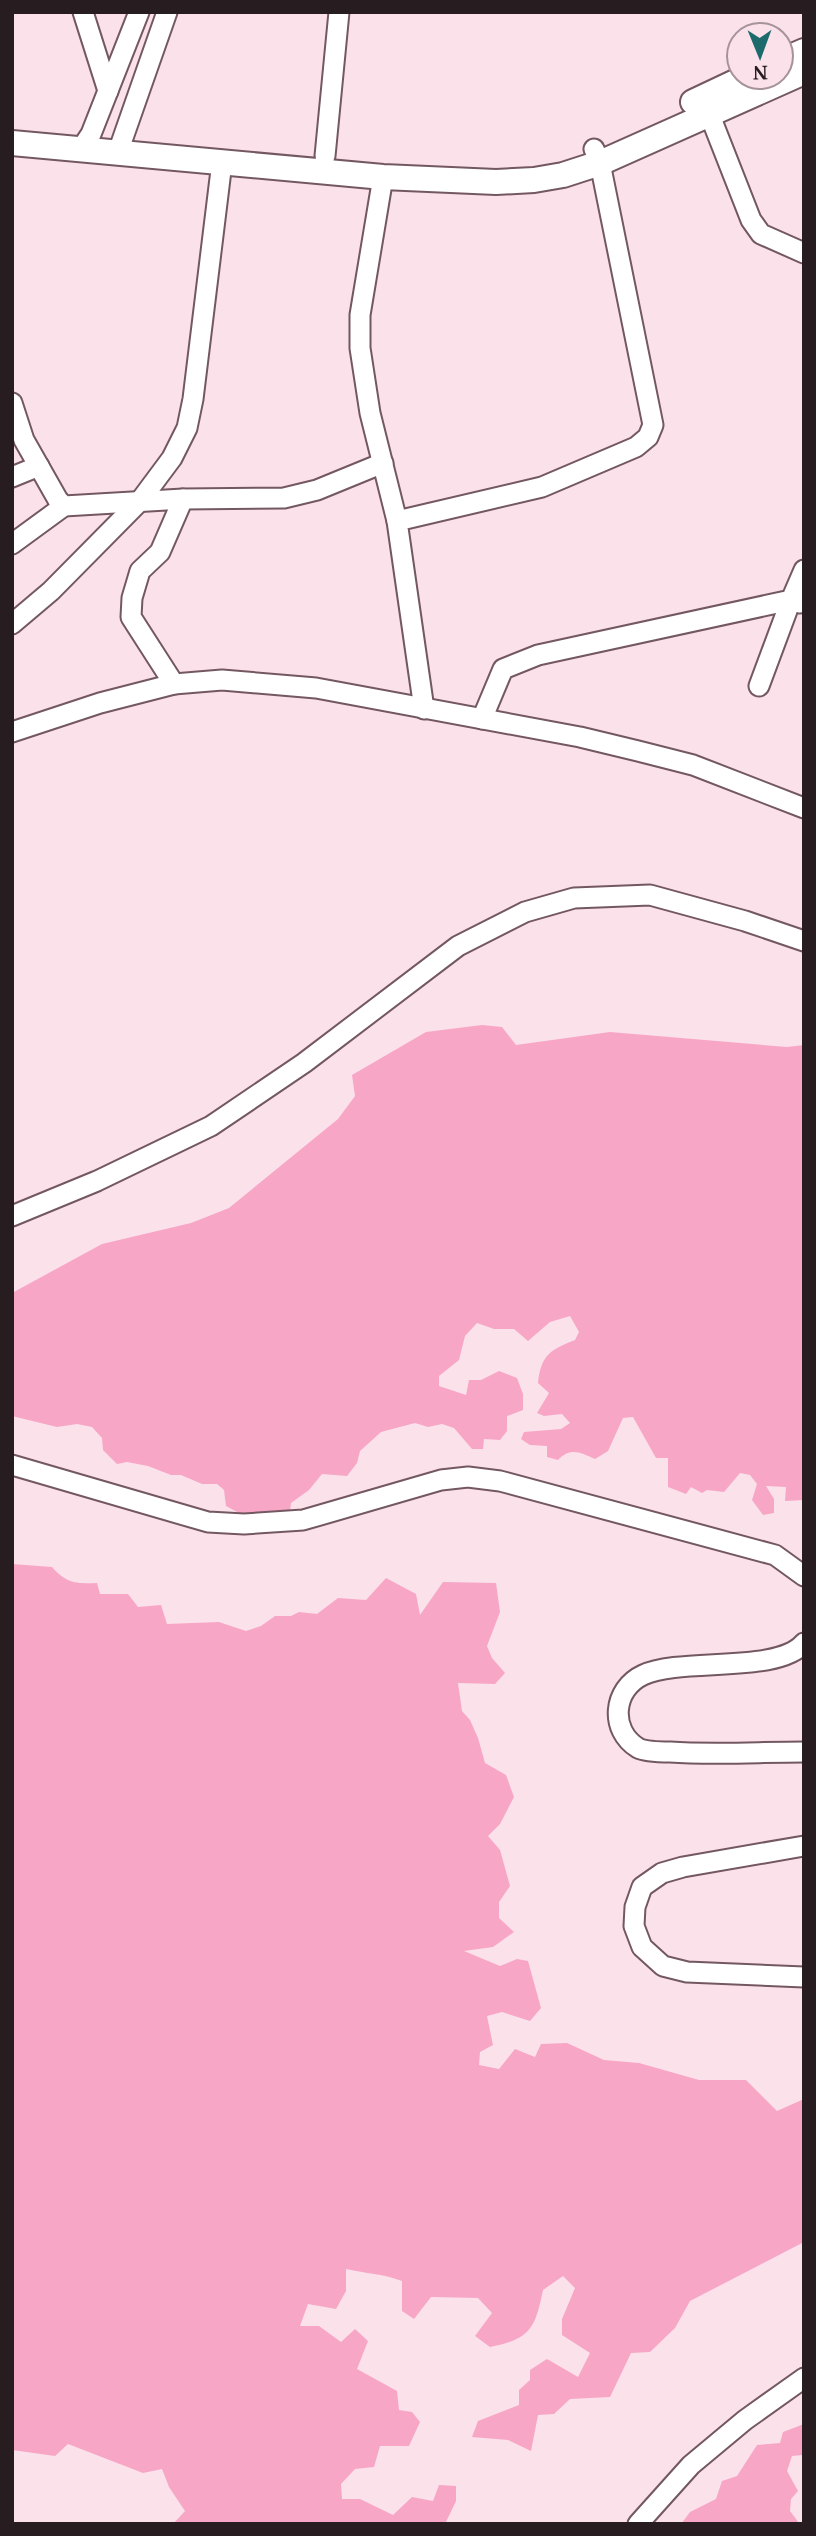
<svg xmlns="http://www.w3.org/2000/svg" width="816" height="2536" font-family="'Noto Serif',serif">
	<style>
		.green { fill: #f8a6c6 }
		.lines { fill: none; stroke-linecap: round; stroke-linejoin: round }
		.minor-casing { stroke: #735761; stroke-width: 23 }
		.major-casing { stroke: #735761; stroke-width: 28 }
		.minor { stroke: #fff; stroke-width: 19 }
		.major { stroke: #fff; stroke-width: 24 }
	</style>
	<rect width="100%" height="100%" fill="#fbe1ea"/>
	<!-- green -->
	<g class="green">
		<path d="M482,1025L502,1027L516,1045L610,1032L787,1047L804,1045V1500L785,1501L786,1487L766,1486L774,1499V1513L763,1515L752,1500L757,1484L750,1475L740,1473L724,1492L707,1490L702,1493L691,1487L686,1494L668,1487V1458H656L633,1417L623,1418L608,1451L595,1459C580,1452 570,1447 558,1460L547,1457V1446L530,1445L521,1439L524,1432L561,1429L570,1423L562,1414L544,1416L537,1413L549,1393L538,1383C541,1355 550,1350 575,1340L579,1332L570,1316L550,1322L528,1341L514,1329H494L477,1323L465,1336L459,1360L439,1376V1386L466,1395L469,1380H481L499,1371L517,1378L523,1394V1410L507,1416V1431L500,1440L484,1439L483,1449H472L454,1428L442,1424L428,1427L415,1423L381,1432L360,1451L357,1463L347,1476L322,1474L309,1490L291,1503L290,1511L283,1516L239,1513L226,1506L224,1490L217,1484H202L181,1475H171L148,1466L127,1462L117,1464L103,1450L102,1438L92,1427L77,1424L57,1427L12,1416V1293L102,1244L191,1223L229,1208L338,1119L355,1096L352,1075L426,1032Z"/>
		<path d="M12,1564L52,1567C66,1583 76,1584 97,1583L100,1594H128L138,1607L161,1605L167,1624L219,1622L246,1631L261,1626L275,1616H291L299,1612L317,1614L338,1598L366,1600L386,1578L416,1594L420,1615L443,1582L496,1583L500,1612L487,1646L492,1658L505,1673L495,1684L458,1683L462,1711L470,1720L478,1738L485,1763L506,1775L514,1797L500,1824L488,1836L500,1850L510,1886L499,1902V1918L514,1932L493,1947L464,1951L500,1966L517,1959L528,1961L541,2008L530,2021L502,2012L487,2016L493,2045L480,2052L479,2065L499,2069L515,2049L535,2057L541,2044L567,2043L604,2060L639,2063L699,2080H746L777,2111L804,2099V2242L690,2301L675,2328L650,2352L631,2353L610,2397L570,2399L554,2414L538,2415L531,2451L508,2440L472,2437L478,2421L519,2405V2390L530,2380V2370L547,2359L578,2377L590,2353L562,2335V2319L575,2288L563,2276L543,2290C535,2329 530,2339 490,2347L475,2336L492,2313L478,2298L431,2297L414,2319L402,2311V2281C381,2273 367,2274 346,2269V2291L336,2309L308,2304L300,2326H319L341,2342L355,2329L368,2341L357,2369L397,2391L399,2410L412,2412L420,2422L409,2446H380L374,2467L355,2469L341,2484L342,2499H360L393,2515L412,2497L433,2501L439,2485L456,2486V2501L445,2524H173L185,2511L169,2487L162,2469L143,2473L68,2444L55,2456L12,2450Z"/>
		<polygon points="804,2424 804,2452 802,2455 792,2456 787,2471 798,2491 791,2499 790,2511 799,2523 804,2524 681,2524 690,2512 716,2499 722,2481 737,2476 757,2445 780,2443 783,2432"/>
	</g>
	<g class="lines">
		<defs>
			<g id="minor">
				<polyline points="83,12 108,91"/>
				<polyline points="709,113 751,220 761,234 804,253"/>
				<polyline points="81,149 91,134 139,12"/>
				<polyline points="118,152 167,12"/>
				<polyline points="325,156 339,12"/>
				<polyline points="383,177 360,315 360,348 370,413 397,521"/>
				<polyline points="12,403 24,440 58,500 64,506 183,499 160,552 140,571 132,598 131,617 174,684"/>
				<polyline points="12,477 39,466"/>
				<polyline points="183,499 284,498 317,490 383,463"/>
				<polyline points="12,544 64,506"/>
				<polyline points="12,624 51,591 140,501 172,458 187,428 193,399 222,162"/>
				<polyline points="759,686 791,600 800,603"/>
				<polyline points="424,709 397,521 542,487 636,447 648,437 653,425 600,163 594,149"/>
				<polyline points="482,719 503,669 538,655 791,600 804,570"/>
				<polyline points="12,732 100,703 174,684 222,680 316,688 580,737 638,751 693,765 804,808"/>
				<polyline points="12,1216 97,1181 211,1126 304,1063 458,946 525,912 574,898 650,895 745,921 804,941"/>
				<polyline points="12,1465 208,1522 244,1524 303,1520 441,1480 468,1477 500,1481 775,1555 804,1576"/>
				<path d="M804,1643C778,1674 681,1657 643,1675C613,1689 609,1730 638,1748C646,1752 661,1752 670,1752C714,1755 759,1752 804,1752"/>
				<polyline points="804,1846 683,1867 662,1873 642,1887 635,1907 634,1926 642,1947 663,1966 687,1972 804,1977"/>
				<polyline points="638,2524 691,2465 745,2420 804,2378"/>
			</g>
			<g id="major">
				<polyline points="781,61 804,51"/>
				<polyline points="693,102 746,77"/>
				<polyline points="12,143 383,177 496,182 534,180 563,175 600,163 804,72"/>
			</g>
		</defs>
		<!-- minor casing -->
		<use href="#minor" class="minor-casing"/>
		<!-- major casing -->
		<use href="#major" class="major-casing"/>
		<!-- minor -->
		<use href="#minor" class="minor"/>
		<!-- major -->
		<use href="#major" class="major"/>
	</g>
	<!-- border -->
	<rect width="816" height="2536" fill="none" stroke="#271c20" stroke-width="28"/>
	<!-- north arrow -->
	<g transform="translate(760 56) rotate(179)"><circle r="33" fill="#fbe1ea" stroke="#a69299" stroke-width="2"/>
	<path d="M0-5L12 26L0 18L-12 26Z" fill="#1d6a6d"/>
	<text y="-10" font-size="19" font-weight="bold" text-anchor="middle" fill="#271c20">N</text>
	</g>
</svg>
